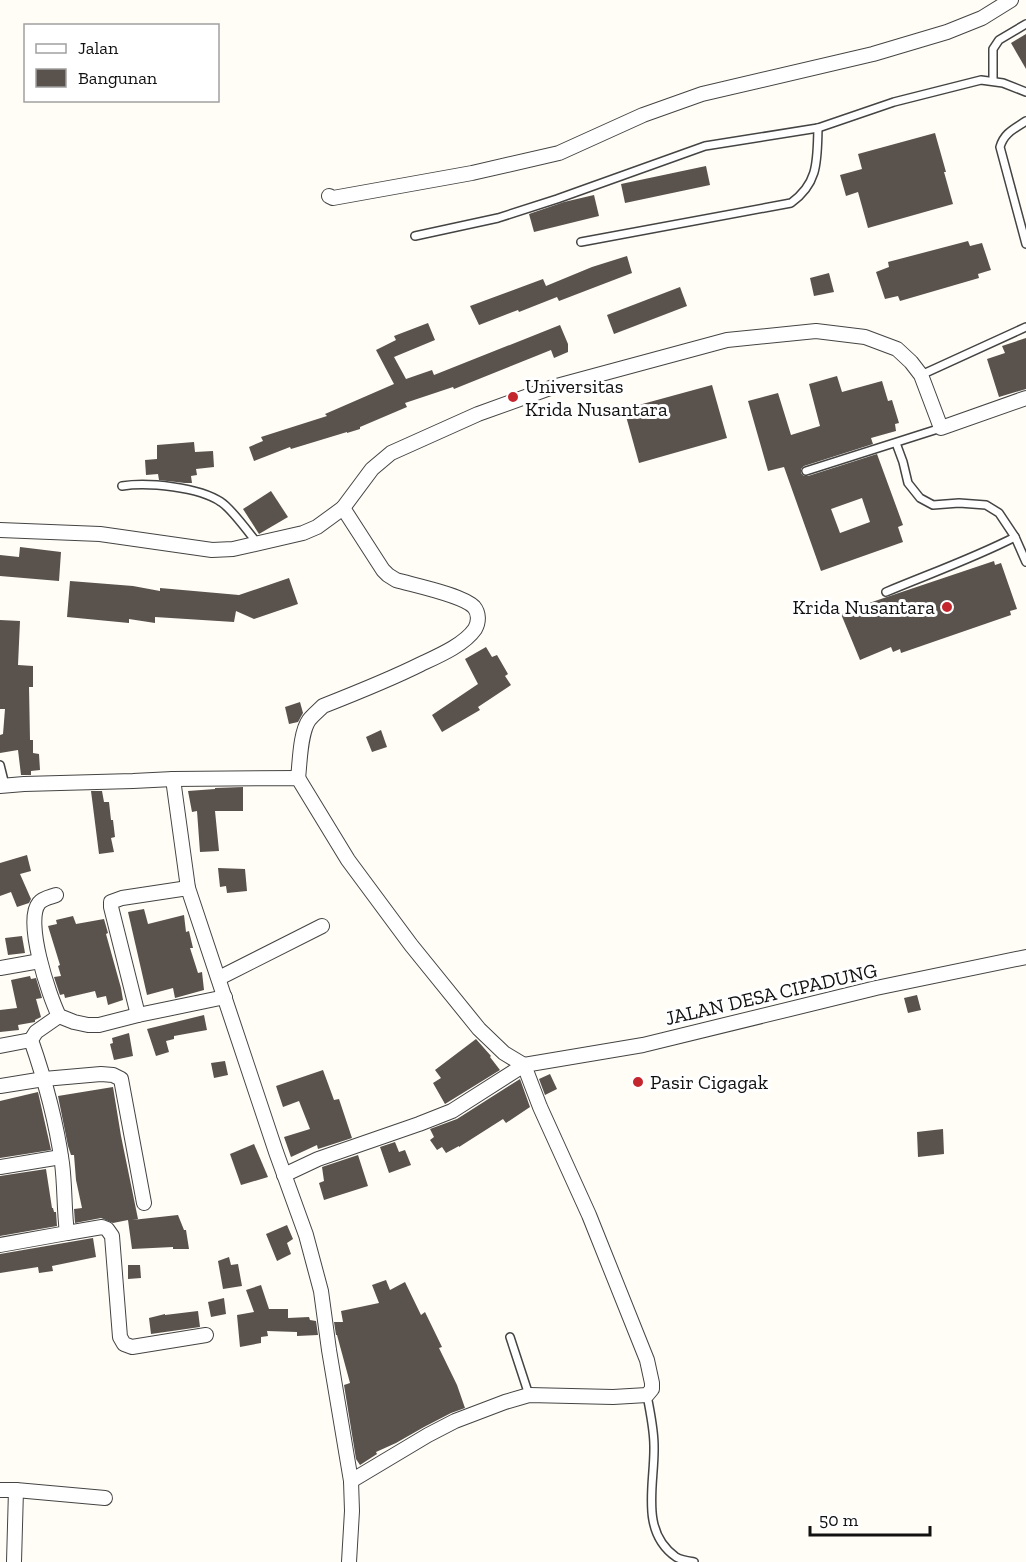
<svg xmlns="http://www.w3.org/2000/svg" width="1026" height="1562" font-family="'Zilla Slab',serif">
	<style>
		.building { fill: #5a524d; fill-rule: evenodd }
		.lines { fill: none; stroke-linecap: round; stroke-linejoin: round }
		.lane-casing { stroke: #444; stroke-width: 10 }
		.street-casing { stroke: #444; stroke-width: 16 }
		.lane { stroke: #fff; stroke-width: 7 }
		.street { stroke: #fff; stroke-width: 14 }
		.poi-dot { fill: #c4262e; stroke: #fff; stroke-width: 2 }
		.labels { text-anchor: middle; stroke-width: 6; stroke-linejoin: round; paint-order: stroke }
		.poi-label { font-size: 20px; fill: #111; stroke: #fff; text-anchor: start }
		.street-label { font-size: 20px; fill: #111; stroke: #fff }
	</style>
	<rect width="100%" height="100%" fill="#fffdf5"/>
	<!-- building -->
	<g class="building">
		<polygon points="1026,34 1026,69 1011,43"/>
		<polygon points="935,133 946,172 944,172 953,204 868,228 858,192 846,196 840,175 862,169 858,154"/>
		<polygon points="706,166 710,185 625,203 621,184"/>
		<polygon points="594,195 599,216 534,232 529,214 564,202"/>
		<polygon points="968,241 970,246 982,243 991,270 978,274 979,278 900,301 898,296 885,299 876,272 889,267 888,262"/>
		<polygon points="627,256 632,273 559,301 557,297 519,312 518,310 479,325 470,306 543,279 546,286 592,267"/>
		<polygon points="829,273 834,292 814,296 810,278"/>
		<polygon points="680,287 687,306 614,334 607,315"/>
		<polygon points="428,323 435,340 394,357 406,379 432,370 434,375 560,325 568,344 568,352 554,358 551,350 454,389 453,387 405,403 407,407 360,427 360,429 347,433 347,432 291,449 290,447 254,461 249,447 263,441 261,437 327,416 325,414 394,384 376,350 396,340 394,336"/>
		<polygon points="1026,338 1026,389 999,397 987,359 1005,353 1002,346"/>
		<path d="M837,376L842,392L882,381L888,401L892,400L899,423L895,424L896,431L871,438L873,444L804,466L801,469V473L804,476H808L877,454L903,525L898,527L903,542L821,571L784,467L768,471L748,401L778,393L791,435L820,426L809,384ZM862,498L870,522L840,533L831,509Z"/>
		<polygon points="712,385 727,438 639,463 624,409"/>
		<polygon points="194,442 195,452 213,451 214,467 196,469 197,475 191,476 192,483 185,483 159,480 158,474 146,475 145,460 157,459 157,445"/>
		<polygon points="271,491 288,517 259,534 243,509"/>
		<polygon points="20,547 61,552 59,581 0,576 0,555 19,557"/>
		<polygon points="994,561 995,565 1001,563 1017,609 1010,611 1011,615 901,653 900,649 893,652 891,647 860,660 841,614 869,603"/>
		<polygon points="289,578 298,604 254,619 236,611 234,622 155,617 155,623 129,619 129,623 67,617 70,581 133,586 160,591 160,588 239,595"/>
		<polygon points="0,620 20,621 18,665 33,666 33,687 29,687 30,740 33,740 33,753 39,754 40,770 31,771 31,775 21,775 18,750 0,753 0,735 3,734 5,709 0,709"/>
		<polygon points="486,647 492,657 497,655 508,674 505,676 511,685 478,707 480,710 442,732 432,715 478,684 465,659"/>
		<polygon points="300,702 303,713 298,722 289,724 285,707"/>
		<polygon points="381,730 387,747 372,752 366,737"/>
		<polygon points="243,787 243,811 215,811 219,851 200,852 197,811 192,812 188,791 215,789 215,788"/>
		<polygon points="91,791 102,791 104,802 109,802 111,820 113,820 115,837 111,838 114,852 99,854"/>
		<polygon points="27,855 31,871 20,874 31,899 29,903 17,907 11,892 0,896 0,863"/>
		<polygon points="218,868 245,869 247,891 227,893 226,886 220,887"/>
		<polygon points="144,909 148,924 184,915 186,932 189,931 193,948 190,948 198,973 202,972 204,990 175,998 173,988 147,995 128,912"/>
		<polygon points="73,916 76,924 104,919 108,933 106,934 121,988 123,1000 108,1005 106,996 97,998 95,991 65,998 64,994 60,995 54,977 61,976 58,966 60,965 48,926 57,924 56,920"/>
		<polygon points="22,936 25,953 8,955 5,938"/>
		<polygon points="30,976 31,979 36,978 42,998 36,999 41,1017 35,1020 35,1022 18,1025 19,1030 0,1032 0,1010 17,1008 11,980"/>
		<polygon points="917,995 921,1010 908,1013 904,998"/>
		<polygon points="204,1015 207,1030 174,1036 174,1039 166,1041 169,1052 156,1056 147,1029"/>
		<polygon points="129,1033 133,1056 114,1060 110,1044 113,1043 112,1038"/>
		<polygon points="476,1039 491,1056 490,1057 500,1070 445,1104 433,1083 441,1078 435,1070"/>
		<polygon points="225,1061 228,1075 214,1078 211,1063"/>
		<polygon points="323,1070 334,1100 339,1099 352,1138 318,1149 317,1145 291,1157 284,1137 310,1129 299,1101 283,1107 276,1086"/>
		<polygon points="550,1074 557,1089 545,1095 539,1079"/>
		<polygon points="520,1079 530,1107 506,1123 503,1119 459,1147 459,1146 446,1153 442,1147 437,1150 430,1140 434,1137 430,1129 457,1119"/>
		<polygon points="113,1087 121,1136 138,1219 132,1220 178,1215 184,1230 186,1230 189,1249 173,1249 173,1247 132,1249 128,1220 113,1223 101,1218 75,1223 74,1209 82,1208 76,1180 74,1155 71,1155 68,1146 58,1096"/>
		<polygon points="38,1092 51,1150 0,1158 0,1101"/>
		<polygon points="943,1129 944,1154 918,1157 917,1132"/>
		<polygon points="395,1142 399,1152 405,1150 411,1165 389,1173 380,1147"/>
		<polygon points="254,1144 268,1177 241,1185 230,1154"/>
		<polygon points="358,1155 368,1186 324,1200 319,1183 324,1181 322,1167"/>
		<polygon points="46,1169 52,1208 53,1208 54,1212 56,1212 57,1226 0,1236 0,1176"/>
		<polygon points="287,1225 293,1239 287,1243 291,1254 277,1261 266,1234"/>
		<polygon points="93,1238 96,1257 52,1266 53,1271 39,1273 38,1267 0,1273 0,1254"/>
		<polygon points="229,1257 231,1265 238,1264 242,1286 223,1289 218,1261"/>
		<polygon points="128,1265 140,1265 141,1278 128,1279"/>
		<polygon points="386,1280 390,1290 405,1282 421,1315 425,1312 442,1347 439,1348 457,1385 465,1408 451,1413 424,1427 396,1443 376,1452 377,1454 360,1465 356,1459 344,1385 350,1383 337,1335 336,1335 334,1322 343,1322 341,1311 379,1303 372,1285"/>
		<polygon points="261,1285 269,1309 288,1309 288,1318 309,1317 310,1320 316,1321 318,1335 297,1336 297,1332 267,1331 268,1336 261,1337 261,1343 240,1347 237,1315 254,1312 246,1290"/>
		<polygon points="224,1298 226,1314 211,1317 208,1302"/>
		<polygon points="198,1311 200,1327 151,1334 149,1318 165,1314 165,1315"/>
	</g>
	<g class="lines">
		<defs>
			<g id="lane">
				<polyline points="993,81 993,49 999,40 1026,24"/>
				<path d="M1026,121C1014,129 1004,133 1000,147L1026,244"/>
				<polyline points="415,236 498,218 557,199 705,146 818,128 894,102 981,80 1003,83 1026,92"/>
				<path d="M581,242L791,203C819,183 817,160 818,128"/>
				<polyline points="921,375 1026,327"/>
				<polyline points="806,471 941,428"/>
				<path d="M122,486C148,482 199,487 221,502C231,508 249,533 258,544"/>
				<polyline points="1015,537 1026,562"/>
				<path d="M886,592C929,574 974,558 1015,537L999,513L986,505L959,503L933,505L920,498L908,483L903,462L896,443"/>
				<polyline points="0,765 5,785"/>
				<polyline points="510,1337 529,1395"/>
				<path d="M647,1395C650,1412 654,1429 654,1446C655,1484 639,1531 676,1557C681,1560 688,1561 694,1562"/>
			</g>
			<g id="street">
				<polyline points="329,196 333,198 472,173 559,153 643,115 702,94 873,54 947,32 982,18 1011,0"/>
				<polyline points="343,508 372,469 391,453 478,414 553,387 727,340 816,331 865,337 897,349 911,362 921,375 941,428 1026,398"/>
				<path d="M0,530L100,534L212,550L233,549L303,533L317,527L343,508L383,570L388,575L396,580C413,585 463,595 474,607C479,613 479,622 475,629C464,645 438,656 421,664C389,680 356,693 323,706C318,711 313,715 309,720C300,733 300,762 298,778"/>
				<polyline points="173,779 188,888 276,1152 306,1235 321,1291 329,1350 351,1481 352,1511 349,1562"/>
				<polyline points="0,786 24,784 133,781 173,779 298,778 348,860 411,945 479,1029 504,1053 524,1065 540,1107 589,1215 647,1360 652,1383 652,1389 647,1395 613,1397 529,1395 505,1402 455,1421 428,1435 351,1481"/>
				<path d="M56,895C51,897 43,898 39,903C24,921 49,996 59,1016L74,1022L88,1025H99L138,1015L225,997"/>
				<polyline points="0,968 40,961"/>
				<polyline points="219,978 322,926"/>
				<polyline points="138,1015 111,907 111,902 122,898 188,888"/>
				<path d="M59,1016L36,1032L31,1040C45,1080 56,1120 62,1163C65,1186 64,1210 67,1233L102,1227L107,1229L112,1236L120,1337L124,1344L132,1347L206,1335"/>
				<polyline points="0,1046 31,1040"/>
				<polyline points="0,1086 44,1079 101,1074 113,1075 121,1079 144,1203"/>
				<polyline points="0,1167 61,1157"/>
				<polyline points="284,1175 318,1159 419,1124 452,1111 524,1065 643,1045 876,988 1026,957"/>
				<polyline points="0,1245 67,1233"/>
				<polyline points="0,1490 16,1490 14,1562"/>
				<polyline points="16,1490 105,1498"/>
			</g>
		</defs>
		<!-- lane casing -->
		<use href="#lane" class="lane-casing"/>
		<!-- street casing -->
		<use href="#street" class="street-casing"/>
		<!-- lane -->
		<use href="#lane" class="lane"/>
		<!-- street -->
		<use href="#street" class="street"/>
	</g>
	<!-- markers -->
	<g class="poi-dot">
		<circle cx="513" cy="397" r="6"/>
		<circle cx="947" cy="607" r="6"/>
		<circle cx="638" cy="1082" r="6"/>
	</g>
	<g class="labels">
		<!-- poi labels -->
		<g class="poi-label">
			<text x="525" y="393">Universitas<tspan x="525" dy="23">Krida Nusantara</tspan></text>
			<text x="935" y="614" text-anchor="end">Krida Nusantara</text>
			<text x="650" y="1089">Pasir Cigagak</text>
		</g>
		<!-- street labels -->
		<g class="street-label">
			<text transform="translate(771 994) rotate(-13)" y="7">JALAN DESA CIPADUNG</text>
		</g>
	</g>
	<!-- legend -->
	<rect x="24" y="24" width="195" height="78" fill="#ffffff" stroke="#a0a0a0" stroke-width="1.5"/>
	<rect x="36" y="44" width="30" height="9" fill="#ffffff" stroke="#a0a0a0" stroke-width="1.5"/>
	<text x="78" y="54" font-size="18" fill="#111111">Jalan</text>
	<rect x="36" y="69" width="30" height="18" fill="#5a524d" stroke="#a0a0a0" stroke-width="1.5"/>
	<text x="78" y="84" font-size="18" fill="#111111">Bangunan</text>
	<!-- scale -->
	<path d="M810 1526v9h120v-9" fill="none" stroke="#111111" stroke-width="3"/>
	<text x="819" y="1526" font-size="18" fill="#111111" stroke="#ffffff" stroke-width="4.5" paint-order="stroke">50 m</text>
</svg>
